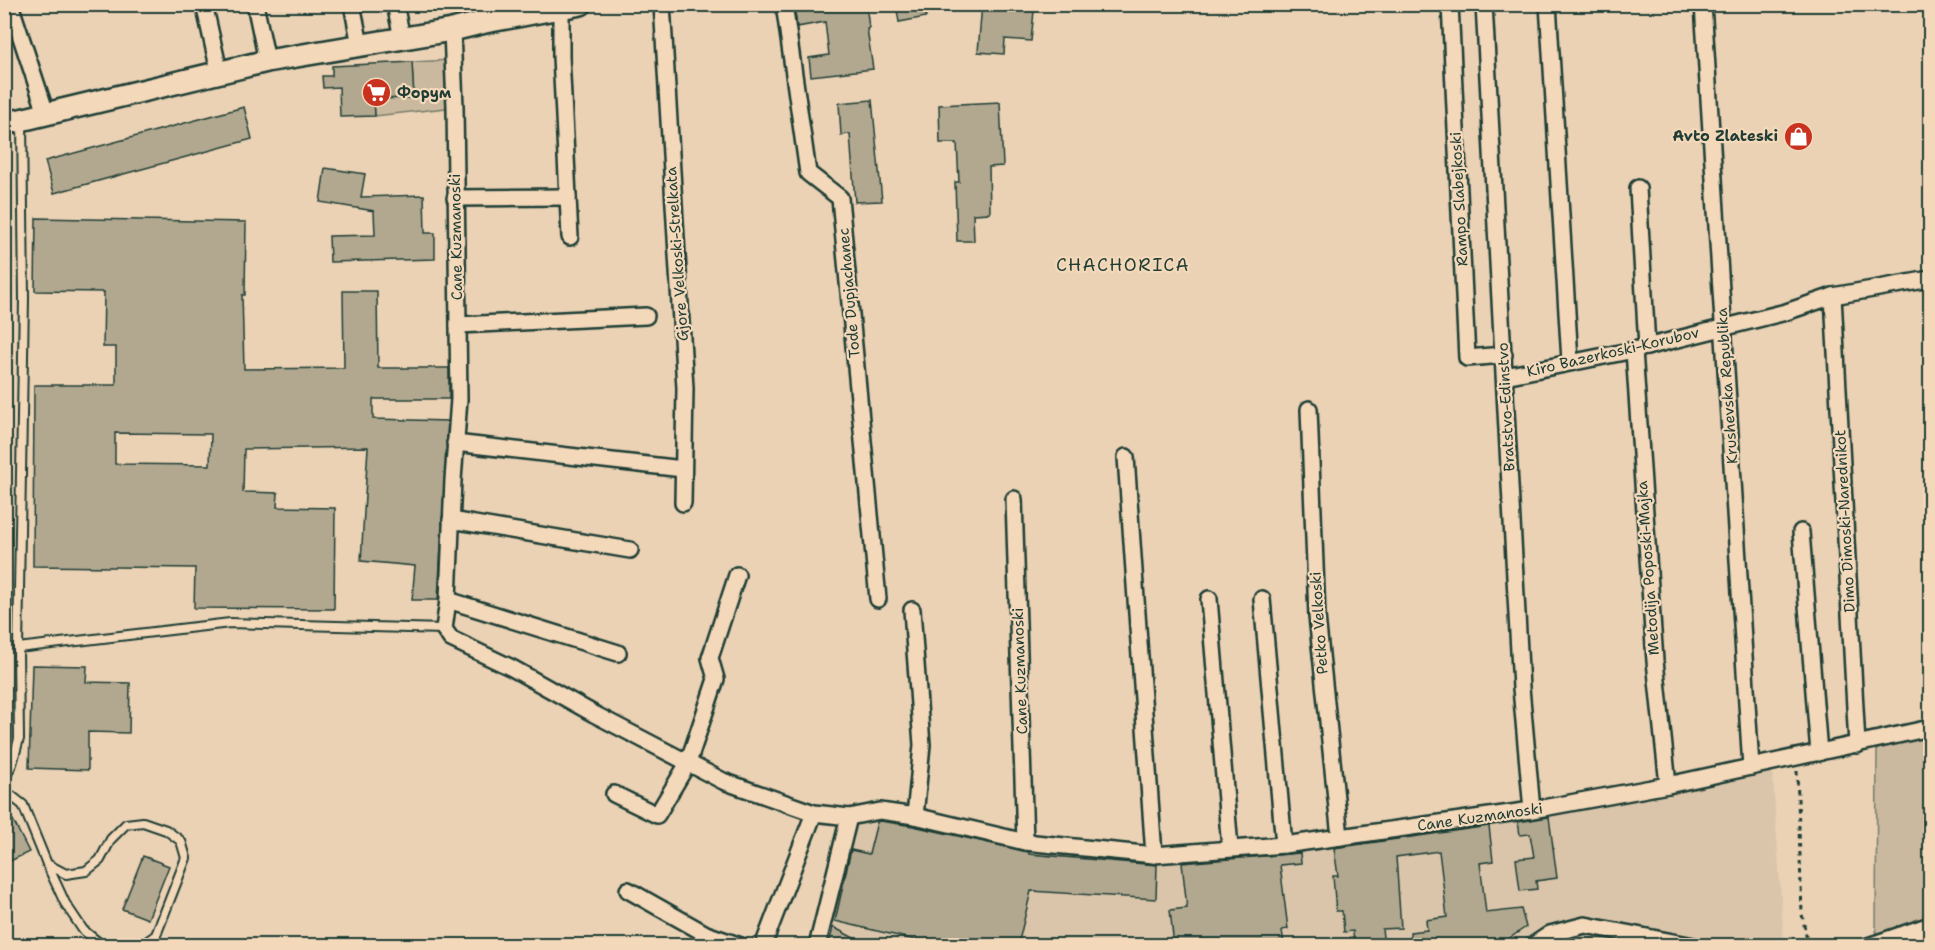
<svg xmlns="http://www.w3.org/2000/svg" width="1935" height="950" font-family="'Shantell Sans',sans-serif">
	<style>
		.built { fill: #dac5aa }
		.green { fill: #cab99f; stroke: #747b6a; stroke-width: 1.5 }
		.building { fill: #b2a890; stroke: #1f3d34; stroke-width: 1.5; fill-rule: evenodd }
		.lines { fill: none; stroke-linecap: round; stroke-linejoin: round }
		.lane-casing { stroke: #1f3d34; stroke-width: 12 }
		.street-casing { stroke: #1f3d34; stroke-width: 20 }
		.secondary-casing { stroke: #1f3d34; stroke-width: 26 }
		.path { stroke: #1f3d34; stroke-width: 3; stroke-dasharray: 4.5 4.5; stroke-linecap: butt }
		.lane { stroke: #f4d8ba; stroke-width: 8 }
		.street { stroke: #f4d8ba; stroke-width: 15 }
		.secondary { stroke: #f4d8ba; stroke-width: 21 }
		.labels { text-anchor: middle; stroke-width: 4.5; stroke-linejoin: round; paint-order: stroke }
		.poi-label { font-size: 15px; font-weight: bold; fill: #1f3d34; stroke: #f4d8ba; text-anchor: start }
		.street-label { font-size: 15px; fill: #1f3d34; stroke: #f4d8ba }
		.quarter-label { font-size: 18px; letter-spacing: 1.5px; fill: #1f3d34; stroke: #f4d8ba }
	</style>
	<rect width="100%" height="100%" fill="#ebd2b5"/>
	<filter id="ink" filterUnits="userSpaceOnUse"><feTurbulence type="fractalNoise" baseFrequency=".0167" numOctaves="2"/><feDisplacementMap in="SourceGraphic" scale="12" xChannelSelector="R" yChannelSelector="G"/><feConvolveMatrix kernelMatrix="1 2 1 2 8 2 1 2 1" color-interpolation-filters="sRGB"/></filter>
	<g filter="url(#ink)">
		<!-- built -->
		<polygon class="built" points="1772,763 1784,945 817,946 849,817 880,811 1087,849 1284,845"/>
		<!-- green -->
		<g class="green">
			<polygon points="452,60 455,107 375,116 374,99 414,97 412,62"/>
			<polygon points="1930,728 1930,945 1868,946 1876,942 1877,741"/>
			<polygon points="1585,925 1694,946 1532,946"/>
		</g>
		<!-- building -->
		<g class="building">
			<polygon points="794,4 866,4 869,28 867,29 873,69 811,76 809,58 829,55 825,22 797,27"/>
			<polygon points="896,4 924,4 926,17 899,22"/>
			<polygon points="982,4 1023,4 1023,10 1034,11 1031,41 1005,39 1004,54 978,52"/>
			<polygon points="412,62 414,98 374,99 375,116 340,117 339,87 323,88 322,76 332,76 332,66"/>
			<polygon points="872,100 882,201 855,202 850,134 841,135 839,103"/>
			<polygon points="1000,102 1003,166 989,167 990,213 973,214 974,241 957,241 955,182 959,182 957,143 940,143 939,105"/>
			<polygon points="244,107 252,139 54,193 45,161"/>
			<polygon points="325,168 365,174 361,197 424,195 425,233 435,233 435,259 330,262 329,236 375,235 374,211 320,202"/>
			<path d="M36,218L246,222L245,295H242L244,369L344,368L343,291H377L378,368H449V399H373V419L448,421L438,600H412L415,566L361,561L368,447L244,449L243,492L278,493L277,507L335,508L334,609L194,608L195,568L33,566L34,385H116V347H103L104,292L35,291ZM115,433L211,434L210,465L115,464Z"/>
			<polygon points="32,665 87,666 86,682 130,683 129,733 88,732 88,770 29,768"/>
			<polygon points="1549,817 1557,878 1536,881 1537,889 1520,891 1516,859 1534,857 1530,834 1520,835 1518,822"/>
			<polygon points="13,820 29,852 4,864 4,824"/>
			<polygon points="880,821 913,826 1029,852 1029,854 1157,865 1156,899 1031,891 1018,945 936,945 835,921 851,850 869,854 877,822"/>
			<polygon points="1489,826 1493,861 1480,863 1486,913 1521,909 1526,927 1499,945 1411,945 1410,932 1427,930 1426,920 1447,917 1439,851 1396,857 1401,928 1382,929 1384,945 1354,945 1353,931 1344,932 1342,911 1336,911 1333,876 1338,876 1334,848"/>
			<polygon points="1300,853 1301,863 1280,865 1288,929 1282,930 1284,945 1174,945 1170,910 1187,908 1182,863"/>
			<polygon points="143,856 169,866 148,919 122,909"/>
			<polygon points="833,927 867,945 829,945"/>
		</g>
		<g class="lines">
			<defs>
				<g id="lane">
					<polyline points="18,648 230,623 444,629"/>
					<polyline points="4,780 12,764 19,739 18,648 24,299 22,120"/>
					<polyline points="4,790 23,805 47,864"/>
					<polyline points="103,946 83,930 65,903 47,864 66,874 86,871 100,860 111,839 126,824 143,822 166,830 181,841 186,858 156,935 141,946"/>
				</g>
				<g id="street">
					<polyline points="10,4 46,113"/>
					<polyline points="204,4 219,71"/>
					<polyline points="255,4 267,61"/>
					<polyline points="352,4 360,45"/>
					<polyline points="395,4 402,38"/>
					<polyline points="481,4 485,22"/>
					<polyline points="662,4 685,388 683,503"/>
					<polyline points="784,4 808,173 840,198 878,599"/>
					<polyline points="1450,4 1467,358 1504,355"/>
					<polyline points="1484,4 1521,688 1532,810"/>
					<polyline points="1548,4 1570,361"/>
					<polyline points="1703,4 1751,767"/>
					<polyline points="561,8 561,56 570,237"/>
					<polyline points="452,30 455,107 459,399 453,480 448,600 444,629 451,639 512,668 594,714 723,781 814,813 849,817 880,811 915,816 1025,842 1154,855 1284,845 1532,810 1668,785 1930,728"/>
					<polyline points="1638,188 1647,347"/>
					<polyline points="455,198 568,197"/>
					<polyline points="1833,296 1857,745"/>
					<polyline points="458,325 646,316"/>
					<polyline points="1634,350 1655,661 1668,785"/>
					<polyline points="1505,376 1634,350 1786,312 1833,296 1930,279"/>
					<polyline points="1309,409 1317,616 1340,837"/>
					<polyline points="455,443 683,469"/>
					<polyline points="1126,457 1154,855"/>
					<polyline points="1014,499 1025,842"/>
					<polyline points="451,520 630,550"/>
					<polyline points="1801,532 1819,753"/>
					<polyline points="1209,599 1230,848"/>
					<polyline points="1262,599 1284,845"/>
					<polyline points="448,600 618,653"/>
					<polyline points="912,610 922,745 915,816"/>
					<polyline points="614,794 657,815 688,763 716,679 710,658 737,575"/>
					<polyline points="628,890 706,934 741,946"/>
					<polyline points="763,946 814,813"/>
					<polyline points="817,946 849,817"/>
					<polyline points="1532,946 1550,934 1585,925 1694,946"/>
					<polyline points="1868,946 1930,925"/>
				</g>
				<polyline id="secondary" points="4,124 267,61 452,30 485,22 581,4"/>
			</defs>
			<!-- lane casing -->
			<use href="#lane" class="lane-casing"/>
			<!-- street casing -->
			<use href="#street" class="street-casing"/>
			<!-- secondary casing -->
			<use href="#secondary" class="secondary-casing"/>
			<!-- path -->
			<polyline class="path" points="1797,771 1802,914 1808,946"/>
			<!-- lane -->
			<use href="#lane" class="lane"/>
			<!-- street -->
			<use href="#street" class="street"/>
			<!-- secondary -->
			<use href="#secondary" class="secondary"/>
		</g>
	</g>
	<!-- icons -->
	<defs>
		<symbol id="supermarket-disc" viewBox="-11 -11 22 22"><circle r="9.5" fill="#c8321e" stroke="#f4d8ba"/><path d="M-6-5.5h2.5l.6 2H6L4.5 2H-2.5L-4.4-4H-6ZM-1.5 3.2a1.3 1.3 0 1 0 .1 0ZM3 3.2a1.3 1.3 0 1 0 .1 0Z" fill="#fff"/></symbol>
		<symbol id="shop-disc" viewBox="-11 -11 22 22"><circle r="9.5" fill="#c8321e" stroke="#f4d8ba"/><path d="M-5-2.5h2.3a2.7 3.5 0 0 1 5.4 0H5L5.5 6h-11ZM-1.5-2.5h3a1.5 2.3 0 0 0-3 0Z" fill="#fff"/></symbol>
	</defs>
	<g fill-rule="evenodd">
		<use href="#supermarket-disc" x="360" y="76" width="33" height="33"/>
		<use href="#shop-disc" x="1782" y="120" width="33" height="33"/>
	</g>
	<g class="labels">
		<!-- poi labels -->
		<g class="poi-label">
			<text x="397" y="98">Форум</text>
			<text x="1778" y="141" text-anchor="end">Avto Zlateski</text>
		</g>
		<!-- street labels -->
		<g class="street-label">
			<text transform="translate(1459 199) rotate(-93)" y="5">Rampo Slabejkoski</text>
			<text transform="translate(456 237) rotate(-91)" y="5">Cane Kuzmanoski</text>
			<text transform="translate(677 254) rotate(-94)" y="5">Gjore Velkoski-Strelkata</text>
			<text transform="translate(849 293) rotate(-95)" y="5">Tode Dupjachanec</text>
			<text transform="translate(1613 352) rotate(-13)" y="5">Kiro Bazerkoski-Korubov</text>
			<text transform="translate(1727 386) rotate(-94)" y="5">Krushevska Republika</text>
			<text transform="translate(1506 407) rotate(-93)" y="5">Bratstvo-Edinstvo</text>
			<text transform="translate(1845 521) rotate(-93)" y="5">Dimo Dimoski-Narednikot</text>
			<text transform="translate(1648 568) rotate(-94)" y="5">Metodija Poposki-Majka</text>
			<text transform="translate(1319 623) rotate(-94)" y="5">Petko Velkoski</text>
			<text transform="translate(1020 671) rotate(-92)" y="5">Cane Kuzmanoski</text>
			<text transform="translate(1480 817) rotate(-8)" y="5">Cane Kuzmanoski</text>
		</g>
		<!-- quarter labels -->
		<g class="quarter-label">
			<text x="1123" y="271">CHACHORICA</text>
		</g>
	</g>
	<!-- margin -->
	<rect width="1935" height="950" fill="none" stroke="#f4d8ba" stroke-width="24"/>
	<rect x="12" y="12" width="1911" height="926" fill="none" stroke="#1f3d34" stroke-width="2" filter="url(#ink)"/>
</svg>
